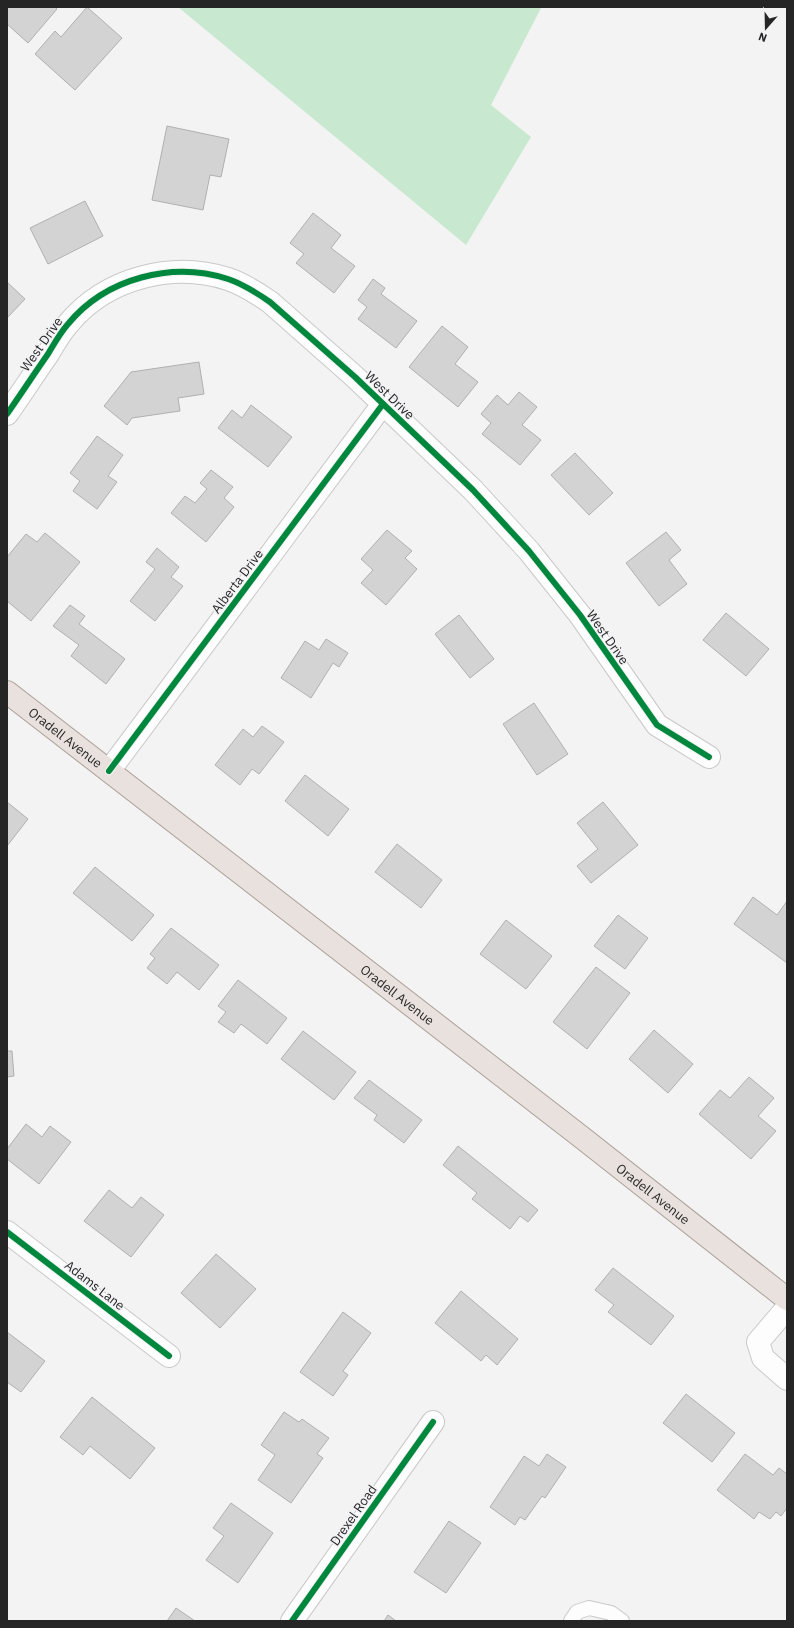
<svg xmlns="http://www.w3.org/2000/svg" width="794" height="1628" font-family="'IBM Plex Sans',sans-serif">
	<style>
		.green { fill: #c8e9cf }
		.building { fill: #d3d3d3; stroke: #b0b0b0 }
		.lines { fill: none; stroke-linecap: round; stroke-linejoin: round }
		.service-casing { stroke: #c9c9c9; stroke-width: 16 }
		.minor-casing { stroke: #c9c9c9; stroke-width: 24 }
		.primary-casing { stroke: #ac9f98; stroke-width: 24 }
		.service { stroke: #fdfdfd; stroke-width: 14 }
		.minor { stroke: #fdfdfd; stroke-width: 22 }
		.primary { stroke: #e9e1dd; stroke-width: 22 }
		.cycleway-casing { stroke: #f2f2f4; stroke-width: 8 }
		.cycleway { stroke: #00873e; stroke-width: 6 }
		.labels { text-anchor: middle; stroke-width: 3; stroke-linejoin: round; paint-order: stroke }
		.street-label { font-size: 13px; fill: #252525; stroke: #f2f2f4 }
	</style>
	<rect width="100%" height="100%" fill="#f3f3f3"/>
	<!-- green -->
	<polygon class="green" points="178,7 541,8 491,105 531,137 466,245"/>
	<!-- building -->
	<g class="building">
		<polygon points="7,7 55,7 57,9 28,43 7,24"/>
		<polygon points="87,7 122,38 75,90 35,54 55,31 61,37"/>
		<polygon points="167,126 229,139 221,177 210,175 203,210 152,200"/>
		<polygon points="85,201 103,236 48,264 30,228"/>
		<polygon points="313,213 341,235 331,248 355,266 334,293 296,263 304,254 290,243"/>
		<polygon points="373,279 385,288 381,294 417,321 396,348 358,319 367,307 358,300"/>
		<polygon points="7,282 25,299 7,318"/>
		<polygon points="442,326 468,347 455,364 478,382 458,407 409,367"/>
		<polygon points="199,362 204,394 178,398 180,411 132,418 127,425 104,406 131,372"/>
		<polygon points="519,392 537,407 522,425 541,440 520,465 482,434 491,423 481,414 497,395 508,405"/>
		<polygon points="251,405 292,437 268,467 218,428 232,410 242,418"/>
		<polygon points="97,436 123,455 108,476 117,482 97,509 73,491 80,481 70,473"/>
		<polygon points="575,453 613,493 589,515 551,475"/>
		<polygon points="211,470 233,487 224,498 234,507 206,542 171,513 185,496 195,503 207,489 200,483"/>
		<polygon points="387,530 412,551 405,558 417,569 386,605 361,583 373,570 361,559"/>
		<polygon points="666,532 681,550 669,560 687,584 659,606 626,563"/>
		<polygon points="45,533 80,562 31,621 7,601 7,557 26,534 37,542"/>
		<polygon points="157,548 179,567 171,577 183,586 155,621 130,601 155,569 146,562"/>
		<polygon points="70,605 85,616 79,624 125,659 106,684 71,656 79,645 53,626"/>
		<polygon points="726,613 769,649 746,676 703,640"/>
		<polygon points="459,615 494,659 470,678 435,634"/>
		<polygon points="326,639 348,653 339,667 333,663 311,698 281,678 305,641 319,650"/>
		<polygon points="534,703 568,754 537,775 503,724"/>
		<polygon points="262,726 284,742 259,774 252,769 240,785 215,765 243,729 253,737"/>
		<polygon points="305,775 349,809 328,836 285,801"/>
		<polygon points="7,802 28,819 7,846"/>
		<polygon points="603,802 638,845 591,883 577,866 598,849 577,823"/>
		<polygon points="397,844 442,880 421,908 375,872"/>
		<polygon points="95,867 154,915 132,941 73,893"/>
		<polygon points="753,897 777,915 787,901 787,963 734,924"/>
		<polygon points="618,915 648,938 625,969 594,946"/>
		<polygon points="506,920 552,956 526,989 480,954"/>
		<polygon points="171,928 219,965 199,990 177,972 167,984 147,968 155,958 150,954"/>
		<polygon points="596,967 630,993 587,1049 553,1022"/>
		<polygon points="238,980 287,1018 267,1044 241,1024 234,1033 218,1022 226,1012 218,1006"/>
		<polygon points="654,1030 693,1064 668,1093 629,1059"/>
		<polygon points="303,1031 356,1072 334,1100 281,1059"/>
		<polygon points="7,1051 12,1051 14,1076 7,1077"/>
		<polygon points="749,1077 774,1098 758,1116 776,1131 751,1159 699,1114 720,1090 730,1098"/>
		<polygon points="369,1080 422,1120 404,1143 374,1120 377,1115 354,1098"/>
		<polygon points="26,1124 42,1137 50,1126 71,1142 39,1184 7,1159 7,1149"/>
		<polygon points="458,1146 538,1210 528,1222 520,1216 510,1229 472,1199 477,1193 443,1165"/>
		<polygon points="109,1190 132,1208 141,1197 164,1215 131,1257 84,1221"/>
		<polygon points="216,1254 256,1289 220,1328 181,1293"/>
		<polygon points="613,1268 674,1316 651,1345 608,1312 614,1305 595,1290"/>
		<polygon points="461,1291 518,1339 497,1365 486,1355 481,1361 435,1323"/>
		<polygon points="343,1312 371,1333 343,1371 348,1375 333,1396 300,1372"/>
		<polygon points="7,1332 45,1361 21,1392 7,1382"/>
		<polygon points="686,1394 735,1433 712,1462 663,1423"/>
		<polygon points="92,1397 155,1448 130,1479 90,1446 83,1455 60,1437"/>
		<polygon points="284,1412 299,1422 302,1419 329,1438 317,1454 323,1458 291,1503 258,1480 275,1455 261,1445"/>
		<polygon points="547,1454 566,1467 545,1498 542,1496 525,1520 520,1517 515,1525 490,1507 524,1456 539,1466"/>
		<polygon points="745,1454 773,1475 779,1468 787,1474 787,1508 781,1516 776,1512 770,1519 759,1512 754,1519 717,1490"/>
		<polygon points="231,1503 273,1533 238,1583 206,1560 224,1536 213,1528"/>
		<polygon points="449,1521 481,1543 446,1593 414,1572"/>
		<polygon points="176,1608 195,1621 167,1621"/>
		<polygon points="388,1615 396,1621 384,1621"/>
	</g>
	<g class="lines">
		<defs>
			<polyline id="service" points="571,1621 577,1612 589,1608 611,1613 622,1621"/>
			<g id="minor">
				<path d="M7,414C21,394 34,374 48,354C54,344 60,333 68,324C106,278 172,261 228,279C243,284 257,293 270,302L355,377L473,490L529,551L580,615L657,725L709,757"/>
				<polyline points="109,771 383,404"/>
				<polyline points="7,1232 169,1356"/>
				<polyline points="787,1308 758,1342 763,1358 787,1379"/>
				<polyline points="292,1621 433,1422"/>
			</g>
			<g id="primary">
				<path id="s1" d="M7,692L580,1136L787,1299"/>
			</g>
		</defs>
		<!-- service casing -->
		<use href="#service" class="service-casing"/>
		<!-- minor casing -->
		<use href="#minor" class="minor-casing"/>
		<!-- primary casing -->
		<use href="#primary" class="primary-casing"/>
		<!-- service -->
		<use href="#service" class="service"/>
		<!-- minor -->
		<use href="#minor" class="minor"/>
		<!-- primary -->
		<use href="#primary" class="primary"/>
		<defs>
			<g id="cycleway">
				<path d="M7,414C21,394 34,374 48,354C54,344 60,333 68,324C106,278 172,261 228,279C243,284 257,293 270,302L355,377L473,490L529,551L580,615L657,725L709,757"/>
				<polyline points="109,771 383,404"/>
				<polyline points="7,1232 169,1356"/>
				<polyline points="292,1621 433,1422"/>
			</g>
		</defs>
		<!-- cycleway casing -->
		<use href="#cycleway" class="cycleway-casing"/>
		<!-- cycleway -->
		<use href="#cycleway" class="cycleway"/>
	</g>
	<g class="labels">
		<!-- street labels -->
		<g class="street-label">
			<text transform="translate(41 344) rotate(-55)" y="5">West Drive</text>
			<text transform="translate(390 395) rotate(44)" y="5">West Drive</text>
			<text transform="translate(237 581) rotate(-53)" y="5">Alberta Drive</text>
			<text transform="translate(608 637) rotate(55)" y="5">West Drive</text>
			<text dy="5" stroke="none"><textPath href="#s1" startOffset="74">Oradell Avenue</textPath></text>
			<text dy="5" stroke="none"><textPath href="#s1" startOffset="494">Oradell Avenue</textPath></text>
			<text dy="5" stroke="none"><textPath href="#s1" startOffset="818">Oradell Avenue</textPath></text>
			<text transform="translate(95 1285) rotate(38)" y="5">Adams Lane</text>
			<text transform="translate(353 1515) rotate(-55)" y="5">Drexel Road</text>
		</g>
	</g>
	<!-- border -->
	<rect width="794" height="1628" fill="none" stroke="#252525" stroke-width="16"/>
	<!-- north arrow -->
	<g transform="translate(766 28) rotate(200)" stroke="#f2f2f4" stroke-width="3" paint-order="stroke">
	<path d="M0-3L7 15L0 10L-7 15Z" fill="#252525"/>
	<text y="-6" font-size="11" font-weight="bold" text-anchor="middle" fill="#252525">N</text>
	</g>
</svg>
